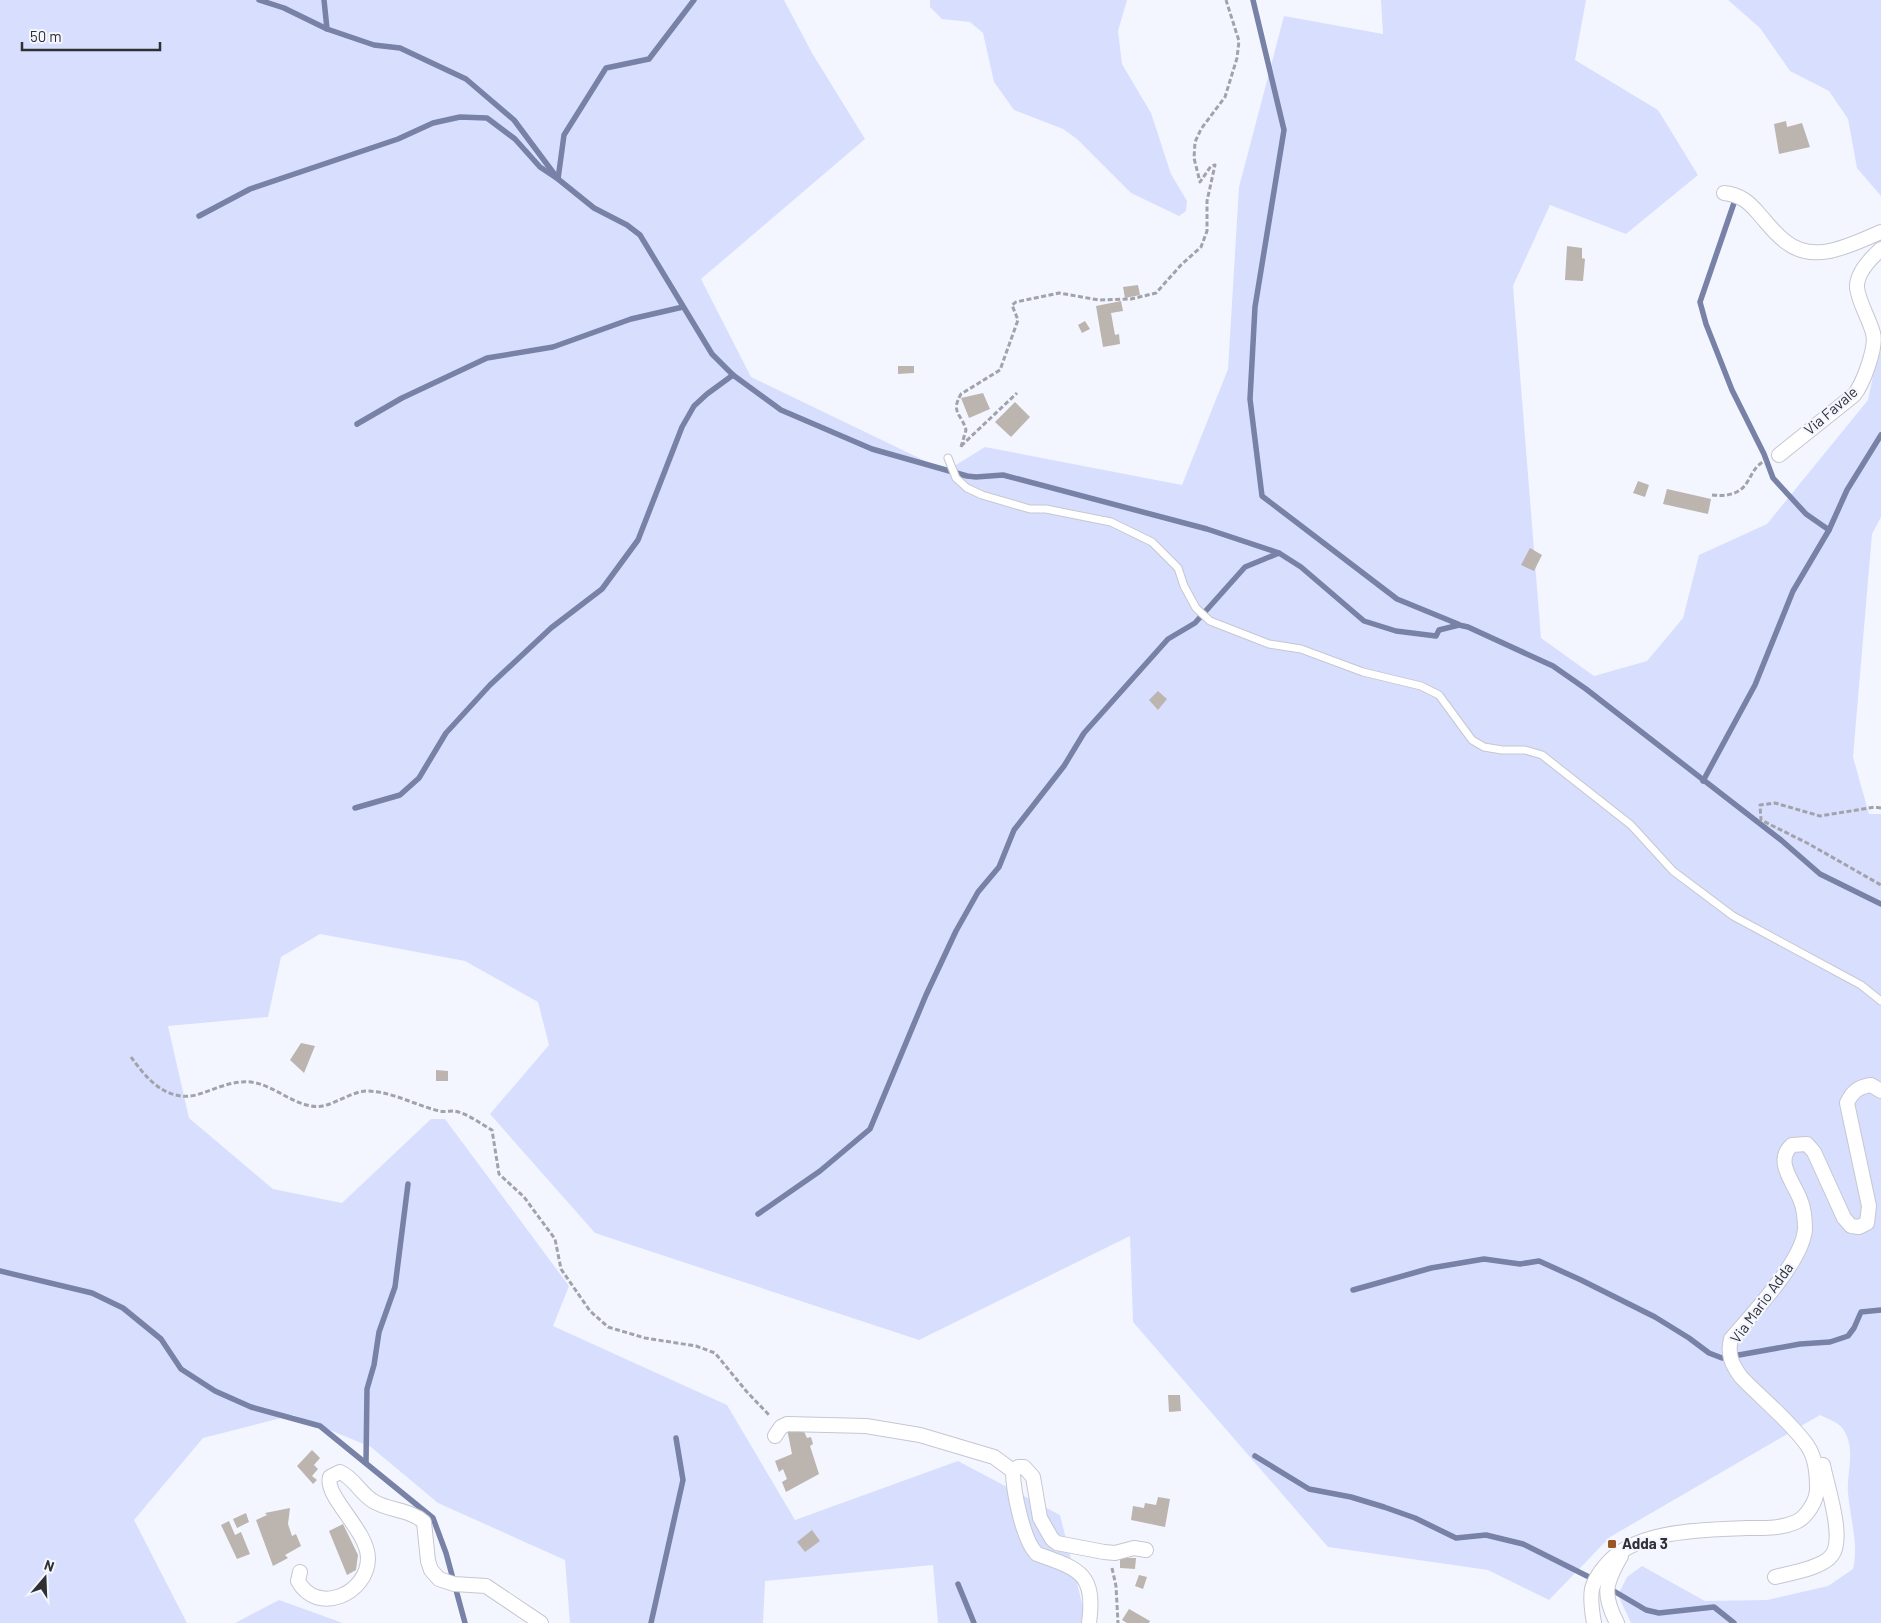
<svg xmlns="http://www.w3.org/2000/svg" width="1881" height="1623" font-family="Barlow,sans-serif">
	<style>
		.green { fill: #d8dffe }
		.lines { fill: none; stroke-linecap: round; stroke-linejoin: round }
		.stream { stroke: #7881a6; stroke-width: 5.5 }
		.building { fill: #bcb4ae }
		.lane-casing { stroke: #c5c7d0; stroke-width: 9 }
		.street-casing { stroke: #c5c7d0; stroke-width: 16 }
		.path { stroke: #a2a3aa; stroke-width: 3; stroke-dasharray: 5 2.5; stroke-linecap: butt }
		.lane { stroke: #fff; stroke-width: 7 }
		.street { stroke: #fff; stroke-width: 14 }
		.poi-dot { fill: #985724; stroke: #f4f6ff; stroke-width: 2 }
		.labels { text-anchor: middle; stroke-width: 4.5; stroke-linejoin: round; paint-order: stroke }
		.street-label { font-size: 15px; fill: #2f3033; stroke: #f4f6ff }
		.poi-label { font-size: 15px; font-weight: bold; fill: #2f3033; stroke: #f4f6ff; text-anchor: start }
	</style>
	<rect width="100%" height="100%" fill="#f4f6ff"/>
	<!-- green -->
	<g class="green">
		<path d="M0,0H784L812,53L865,139L701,279L751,377L946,471L985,447L1182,485L1228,369L1239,187L1284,16L1383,34L1381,0H1586L1575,60L1658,110L1698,175L1626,234L1550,205L1513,286L1541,638L1594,676L1647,661L1683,618L1699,555L1767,524L1868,400L1881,336V517L1872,534L1853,757L1869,814H1881V1623H1631L1618,1595L1627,1577L1642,1566L1705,1601L1767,1600L1828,1586L1853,1569C1859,1544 1850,1519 1848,1493C1846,1473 1857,1450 1843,1429C1838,1422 1828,1419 1820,1415L1610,1537L1549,1600L1488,1570L1328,1547L1133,1322L1130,1236L919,1340L595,1233L490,1114L549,1045L538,1002L465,961L320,934L281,957L268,1017L168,1026L189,1118L273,1189L342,1203L431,1119H445L569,1286L553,1326L727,1405L795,1520L958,1461L1060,1515L1087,1623H938L933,1565L765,1581L763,1623H570L565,1560L438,1503L371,1447L293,1415L203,1438L134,1520L187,1623H0Z"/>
		<polygon points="930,0 1127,0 1118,31 1122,64 1151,113 1171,174 1187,201 1186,211 1179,216 1131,193 1077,139 1063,129 1014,110 994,82 983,33 970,22 942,19 930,7"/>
		<polygon points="1728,0 1881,0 1881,196 1857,168 1848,119 1829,91 1790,71 1760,28"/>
		<polygon points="279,1600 343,1623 235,1623"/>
	</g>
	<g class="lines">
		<!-- stream -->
		<g class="stream">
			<polyline points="259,0 284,8 327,29 374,45 400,48 466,79 514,120 558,179 594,208 627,225 640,235 712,354 733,375 781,410 872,449 967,476 976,477 1003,475 1207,529 1279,553 1301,567 1364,621 1396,631 1436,636 1439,630 1459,625 1468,627 1553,666 1586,689 1781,840 1820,874 1881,904"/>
			<polyline points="324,0 327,29"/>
			<polyline points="1253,0 1284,130 1255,307 1250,399 1262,496 1397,599 1458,624"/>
			<polyline points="1735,200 1700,302 1706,324 1732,390 1764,454 1773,478 1806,514 1829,530"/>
			<polyline points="199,216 250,189 398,139 433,123 460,117 487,118 515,139 540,167 558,179 564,135 606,68 649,59 694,0"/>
			<polyline points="357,424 402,398 487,358 553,347 631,319 683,307"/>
			<polyline points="1703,781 1755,685 1793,591 1829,530 1847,490 1881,435"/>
			<polyline points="355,808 400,795 419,778 446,733 490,685 551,628 602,589 638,540 682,427 694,406 707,394 733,375"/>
			<polyline points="758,1214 820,1171 870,1129 926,995 956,931 978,892 999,867 1014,830 1064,766 1084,733 1168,639 1195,623 1245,567 1279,553"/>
			<polyline points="0,1271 92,1293 123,1308 161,1339 181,1369 215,1391 251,1407 320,1426 433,1518 446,1553 465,1623"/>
			<polyline points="1353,1290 1431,1268 1484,1259 1520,1264 1539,1261 1581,1280 1655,1317 1689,1338 1709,1353 1722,1358 1800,1344 1830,1342 1848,1336 1854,1328 1861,1312 1881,1310"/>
			<polyline points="1255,1456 1309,1489 1351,1497 1384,1507 1415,1518 1456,1538 1486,1535 1523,1544 1595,1580"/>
			<polyline points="366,1463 367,1389 374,1365 379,1332 395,1287 408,1184"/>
			<polyline points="958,1584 974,1623"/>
			<polyline points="1607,1587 1646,1610 1659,1613 1714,1607 1734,1623"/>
			<polyline points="651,1623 683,1480 676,1438"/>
		</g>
	</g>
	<!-- building -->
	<g class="building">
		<polygon points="1786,121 1787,127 1802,123 1810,147 1779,154 1774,124"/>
		<polygon points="1567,246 1582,248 1582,258 1585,259 1583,281 1565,280"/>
		<polygon points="1138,285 1140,295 1125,298 1123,287"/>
		<polygon points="1121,301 1123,311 1111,313 1115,335 1119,334 1120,344 1103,347 1096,306"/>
		<polygon points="1085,321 1090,329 1082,333 1078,325"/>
		<polygon points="898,366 914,366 914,373 898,374"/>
		<polygon points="983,393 990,409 969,418 961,398"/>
		<polygon points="1015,402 1030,417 1011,437 995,422"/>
		<polygon points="1638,481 1649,485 1645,497 1633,493"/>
		<polygon points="1667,489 1711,499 1708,514 1663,504"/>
		<polygon points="1530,548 1542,555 1534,571 1521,565"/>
		<polygon points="1158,691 1167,699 1158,710 1149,700"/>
		<polygon points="301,1043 315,1046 304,1073 290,1060"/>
		<polygon points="436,1070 448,1071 448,1081 436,1081"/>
		<polygon points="1168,1395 1180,1395 1181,1411 1169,1412"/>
		<polygon points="802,1427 807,1438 811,1437 813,1444 810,1446 819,1474 786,1492 782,1482 787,1479 783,1469 779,1472 775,1461 792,1454 787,1429"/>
		<polygon points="312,1450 320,1458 314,1465 318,1469 312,1476 317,1480 313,1484 297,1466"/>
		<polygon points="1158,1497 1170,1499 1165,1527 1131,1520 1133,1506 1144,1508 1145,1503 1156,1505"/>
		<polygon points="290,1508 288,1524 292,1536 296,1534 301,1546 285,1555 288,1558 273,1566 256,1520 267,1515 265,1513"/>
		<polygon points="246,1513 249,1522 237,1528 233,1519"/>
		<polygon points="229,1521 235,1535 241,1532 250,1554 237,1559 221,1525"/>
		<polygon points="343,1524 358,1555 356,1570 347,1575 329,1531"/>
		<polygon points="812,1530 820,1541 805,1552 797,1542"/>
		<polygon points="1120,1558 1136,1558 1135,1569 1120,1568"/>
		<polygon points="1139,1575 1147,1577 1143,1589 1135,1586"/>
		<polygon points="1129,1609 1150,1621 1149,1623 1127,1623 1122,1620"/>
	</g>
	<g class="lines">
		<defs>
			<polyline id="lane" points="948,458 956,478 967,488 982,495 1030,509 1046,509 1111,522 1152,542 1178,568 1184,586 1196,608 1210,621 1269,644 1301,649 1363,672 1421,686 1439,695 1472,740 1484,747 1502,750 1525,750 1542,755 1631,825 1673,871 1733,916 1861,985 1881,1001"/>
			<g id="street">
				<path d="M1724,193C1741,195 1749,202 1759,214C1768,224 1775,234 1786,242C1815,265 1852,244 1881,232"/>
				<path d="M1779,455L1854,395C1863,384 1877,347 1873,333C1869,318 1859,303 1857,288C1856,273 1871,258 1881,249"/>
				<polyline points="775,1436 781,1427 787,1424 866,1426 920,1435 994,1457 1013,1471"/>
				<path d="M300,1572L298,1581C317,1616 368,1594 368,1558C368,1531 324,1496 330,1477L340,1472C354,1478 360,1493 373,1501C389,1511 409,1509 424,1522L428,1561L431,1570L439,1579L454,1584L486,1586L541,1623"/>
				<path d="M1775,1577C1790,1573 1823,1568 1832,1555C1845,1538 1827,1486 1823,1465"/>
				<path d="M1089,1623C1096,1573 1079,1569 1037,1554C1023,1541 1013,1490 1013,1471L1018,1467H1024L1033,1477L1040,1518L1052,1539L1057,1543L1104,1552L1115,1553L1134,1548L1146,1550"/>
				<path d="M1594,1623C1592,1612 1590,1600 1592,1589C1594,1581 1599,1573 1605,1566C1634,1529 1704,1530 1747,1528C1764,1528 1780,1529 1796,1522C1807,1517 1817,1500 1817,1489C1817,1474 1816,1458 1807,1445C1789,1420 1762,1399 1741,1377C1732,1365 1727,1354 1731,1339C1752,1314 1803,1261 1805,1229C1805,1219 1804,1208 1800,1199C1793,1181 1774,1161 1792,1145L1807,1144L1814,1152L1844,1218L1851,1226L1859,1227L1867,1223L1869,1206L1847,1103C1852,1092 1858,1087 1871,1085L1881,1091"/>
				<path d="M1617,1623C1602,1594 1605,1584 1621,1556"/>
			</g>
		</defs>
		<!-- lane casing -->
		<use href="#lane" class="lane-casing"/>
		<!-- street casing -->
		<use href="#street" class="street-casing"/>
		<!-- path -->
		<g class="path">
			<polyline points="961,446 1017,393"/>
			<path d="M961,447L966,430C962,414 950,413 961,394L1000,370L1018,320L1012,305L1016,302L1059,293L1099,300L1131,299L1156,293L1181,265L1201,247L1207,231V201L1215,165L1211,166L1200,182L1194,158L1195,142L1201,129L1225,97L1237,58L1239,41L1226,0"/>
			<path d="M1712,495C1755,499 1744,470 1765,461"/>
			<polyline points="1881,808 1875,807 1820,816 1775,803 1760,805 1761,820 1809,844 1881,885"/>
			<path d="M131,1057C146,1078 166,1102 196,1095C214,1090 231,1080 251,1082C273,1085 289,1102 311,1106C329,1110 348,1092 366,1091C391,1091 415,1105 439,1111C444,1112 449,1111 454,1111C467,1113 481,1124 492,1130L499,1174L524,1197L555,1239L561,1269L590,1311L608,1327L645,1338L696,1346L715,1353L747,1392L770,1416"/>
			<polyline points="1112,1568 1116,1586 1118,1623"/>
		</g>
		<!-- lane -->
		<use href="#lane" class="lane"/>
		<!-- street -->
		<use href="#street" class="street"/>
	</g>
	<!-- markers -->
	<rect class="poi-dot" x="1607" y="1539" width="10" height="10" rx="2.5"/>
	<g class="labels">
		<!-- street labels -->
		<g class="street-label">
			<text transform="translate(1831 411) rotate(-41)" y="5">Via Favale</text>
			<text transform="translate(1762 1303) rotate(-54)" y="5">Via Mario Adda</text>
		</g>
		<!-- poi labels -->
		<g class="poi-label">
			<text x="1622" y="1549">Adda 3</text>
		</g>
	</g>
	<!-- north arrow -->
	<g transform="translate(45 1578) rotate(19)" stroke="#f4f6ff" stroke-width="4" paint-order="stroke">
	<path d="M0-4L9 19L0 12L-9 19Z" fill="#2f3033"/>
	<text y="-8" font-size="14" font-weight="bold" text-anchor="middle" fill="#2f3033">N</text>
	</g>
	<!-- scale -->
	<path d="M22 42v8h138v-8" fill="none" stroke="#2f3033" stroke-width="2.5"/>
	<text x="30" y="42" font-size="15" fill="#2f3033" stroke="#f4f6ff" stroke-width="4" paint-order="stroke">50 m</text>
</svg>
